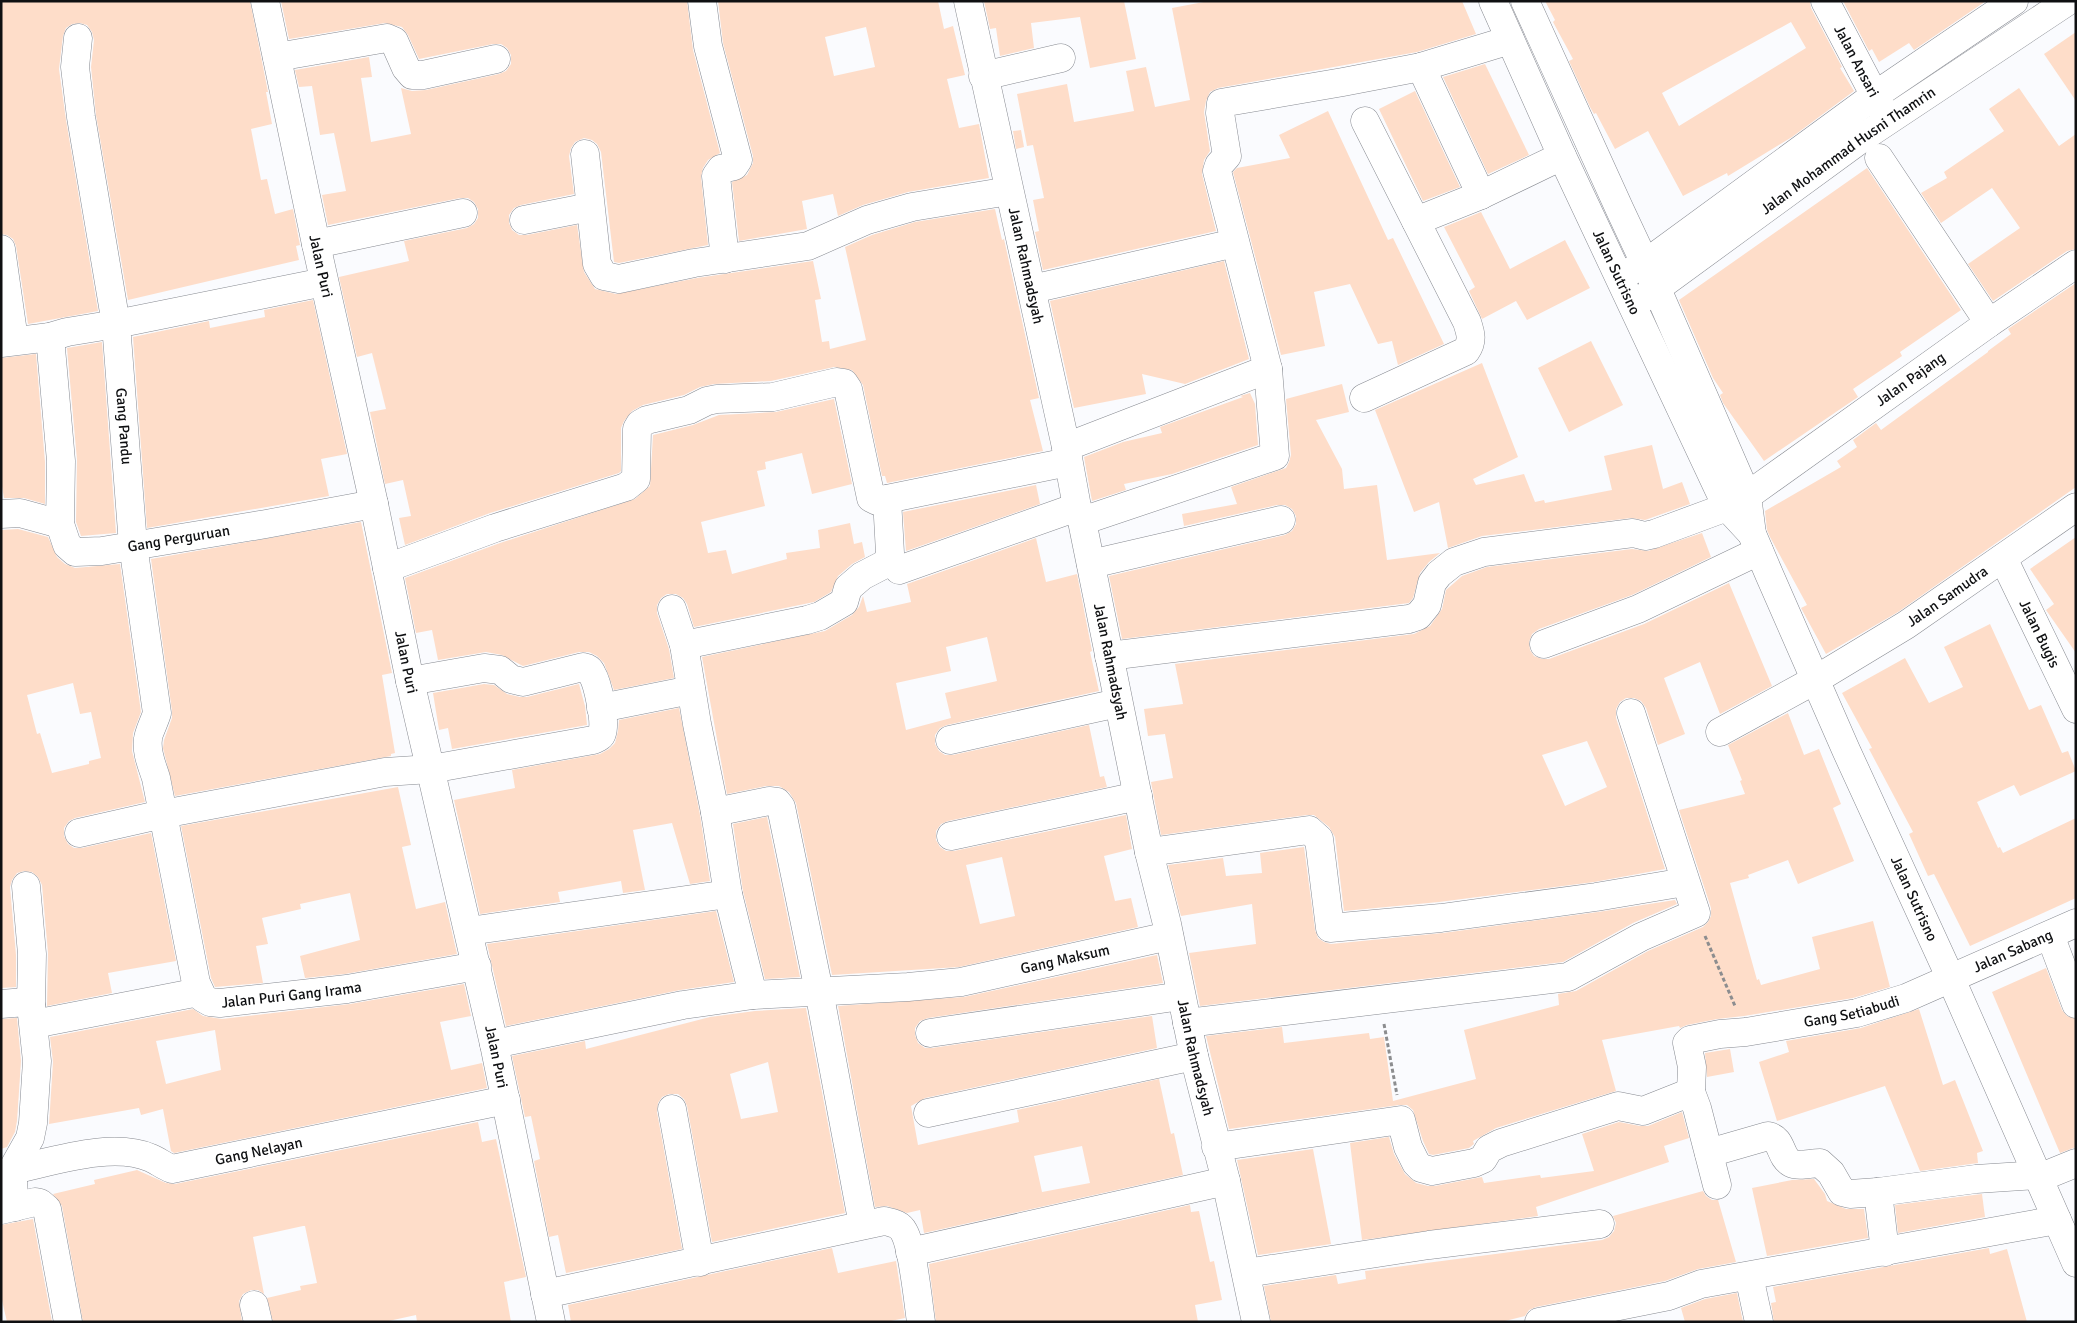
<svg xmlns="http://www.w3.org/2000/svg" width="2077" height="1323" font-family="Signika,sans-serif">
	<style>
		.building { fill: #feddc9; fill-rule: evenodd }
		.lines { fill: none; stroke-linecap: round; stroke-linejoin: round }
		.minor-casing { stroke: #878a91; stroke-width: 29 }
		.major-casing { stroke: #878a91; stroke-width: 29 }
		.path { stroke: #8c8d8f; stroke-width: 3; stroke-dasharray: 4 2.5; stroke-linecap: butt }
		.minor { stroke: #fff; stroke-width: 28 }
		.major { stroke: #fff; stroke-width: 28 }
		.labels { text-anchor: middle; stroke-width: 5; stroke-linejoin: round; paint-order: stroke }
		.street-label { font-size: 15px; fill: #0f1012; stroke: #fff }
	</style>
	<rect width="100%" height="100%" fill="#fafbfe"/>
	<!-- building -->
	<g class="building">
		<polygon points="1,1 250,1 268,92 266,92 272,124 251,129 261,180 267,179 275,214 293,209 300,245 296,246 299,260 128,300 96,115 91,67 94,40 92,32 87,25 80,23 72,24 66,28 63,36 59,69 66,120 98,311 28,324 16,246 13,239 7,235 1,234"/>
		<polygon points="281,1 687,1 693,50 720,153 708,160 703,168 701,177 708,245 619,263 614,262 601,152 597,144 592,140 584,138 575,142 571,148 569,156 574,194 521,205 514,208 509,215 509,223 512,230 519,235 527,235 577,225 584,272 595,289 616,294 697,278 813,261 821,299 815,300 822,342 829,341 830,349 866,340 845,247 872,235 915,222 995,209 1002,240 1004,239 1039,398 1030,400 1043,451 887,483 885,476 882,476 863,385 852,370 834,367 771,381 714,384 700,387 684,395 643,405 632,411 624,421 621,428 621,471 619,473 490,513 405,545 399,518 411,516 403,480 385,484 370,412 386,409 372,353 357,357 339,277 409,261 404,241 467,228 474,224 478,218 478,209 474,202 468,198 460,198 328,225 322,195 346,191 334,133 320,135 312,86 299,87 295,70 369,57 372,77 361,78 371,142 411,134 401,88 412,91 426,90 499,74 506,71 511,64 511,55 507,48 501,44 493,44 419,59 408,35 402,27 385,23 289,39"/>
		<path d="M718,1H938L944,29L953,26L965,75L947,79L959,128L979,124L989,178L908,192L863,205L838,216L833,194L802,201L807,229L739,241L732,182L747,175L753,163V156L723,43ZM866,27L875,67L834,76L825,37Z"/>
		<polygon points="984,1 1124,1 1136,59 1090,68 1080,17 1031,23 1034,48 1000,56 996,28 990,29"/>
		<polygon points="1209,1 1462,1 1476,34 1417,52 1218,88 1210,92 1206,101 1204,112 1210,151 1204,160 1202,174 1216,231 1043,270 1035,232 1039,231 1033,200 1044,198 1033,145 1027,146 1017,94 1067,84 1074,122 1134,111 1126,71 1146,67 1155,107 1190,100 1172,8"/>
		<path d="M1545,1H1810L1811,8L1842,67L1840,68L1854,91L1792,137L1728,176L1727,173L1683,196L1648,131L1615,149L1596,113L1594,114L1590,107L1569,61L1573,59L1553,22L1555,20ZM1791,22L1806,48L1679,126L1662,93Z"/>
		<polygon points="1843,1 1986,1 1914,50 1909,43 1879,62 1872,49 1869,51"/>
		<polygon points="2076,32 2076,101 2044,54"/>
		<polygon points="1485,64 1529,155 1488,174 1443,77"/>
		<polygon points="2019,88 2059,146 2076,134 2076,249 2067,251 1993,301 1968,264 2020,228 1992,188 1941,223 1921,193 1947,178 1944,172 2004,131 1989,109"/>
		<polygon points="1415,91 1460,187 1423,201 1379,109"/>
		<polygon points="1328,111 1388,240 1393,238 1444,344 1398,365 1392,341 1378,344 1350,284 1314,292 1325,346 1281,355 1233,172 1237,168 1290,158 1279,135"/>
		<polygon points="1021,130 1024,147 1016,149 1013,131"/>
		<polygon points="1867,168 1961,310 1900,352 1902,356 1853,389 1858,397 1764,461 1723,403 1720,395 1723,393 1713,378 1679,300"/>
		<polygon points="1481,212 1510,269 1565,240 1590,288 1527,320 1516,301 1482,319 1469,291 1475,287 1444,227"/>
		<polygon points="1224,261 1249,359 1185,384 1142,374 1146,394 1074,408 1050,301"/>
		<polygon points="2076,283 2076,487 1898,612 1826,654 1801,608 1807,605 1770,537 1767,530 1765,511 1841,467 1837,461 1857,447 1853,440 1876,423 1881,430 1988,352 1988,351 2011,334 2008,329"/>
		<polygon points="313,300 347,454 321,459 329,496 147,528 133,337 209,321 210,328 265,317 264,310"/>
		<polygon points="1591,341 1623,405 1569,432 1538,368"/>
		<polygon points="102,342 116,533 81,536 76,522 77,460 67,348"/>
		<polygon points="36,354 45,462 45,504 24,498 4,498 1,481 1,358"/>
		<polygon points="1482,363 1518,457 1473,479 1476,485 1524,474 1535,502 1544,500 1545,503 1612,490 1604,456 1652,445 1663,489 1682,482 1690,504 1645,520 1631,518 1482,536 1448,548 1439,502 1414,512 1375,410"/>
		<polygon points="1342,384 1349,412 1316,420 1342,469 1344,489 1377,485 1387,560 1440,553 1429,562 1420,573 1413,598 1409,603 1122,639 1109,576 1285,535 1292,531 1296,524 1296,516 1292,509 1285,505 1277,505 1184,526 1182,514 1237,504 1231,487 1286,468 1289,462 1291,455 1286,399"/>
		<polygon points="1250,393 1255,404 1258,445 1172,474 1124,484 1126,490 1092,501 1084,457 1123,442 1162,433 1160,427 1243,397 1240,396"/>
		<polygon points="834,399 852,484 812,494 802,453 765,462 766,469 757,471 765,506 701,522 708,553 726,550 732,574 787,559 786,553 820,548 818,530 850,523 854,544 862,542 865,557 852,564 838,576 831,592 814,602 694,627 687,604 683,598 676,594 667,594 661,598 657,605 657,613 669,649 674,678 614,690 604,663 597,656 589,652 579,652 523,666 502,655 486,652 438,660 432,630 416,633 405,578 500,543 635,499 650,486 653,435 693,425 719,415 776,412"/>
		<polygon points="1036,485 1040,504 906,551 903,512"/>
		<polygon points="361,522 392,673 382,675 395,753 391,754 391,756 175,796 163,748 164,740 172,718 172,711 151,559"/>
		<path d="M18,529L48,537L57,557L65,564L75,568L120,564L141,712L133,733L132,751L145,802L75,818L69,821L64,828V836L68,844L74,848H82L151,833L176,961L108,973L112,993L47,1006L48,953L42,885L38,877L32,872L24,871L17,873L12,880L10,887L16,955V987L1,988V530ZM73,683L80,714L91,712L101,758L89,761V764L52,773L40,733L37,734L27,695Z"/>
		<path d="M1702,533L1711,557L1632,595L1539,629L1532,634L1529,642L1530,650L1534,656L1542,659H1549L1644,624L1729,583L1772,686L1720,714L1700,662L1664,678L1685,734L1658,745L1646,708L1641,701L1634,698H1626L1620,702L1616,709V718L1665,869L1594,882L1439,902L1344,911L1335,837L1329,827L1314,815H1307L1161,835L1151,782L1173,778L1165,734L1148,736L1144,709L1183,704L1175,664L1414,634L1430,626L1442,609L1446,590L1462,576L1487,567L1632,549L1648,551ZM1587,741L1607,787L1565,806L1542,755Z"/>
		<polygon points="2076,537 2076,653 2046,610 2054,604 2030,569"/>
		<path d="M1036,538L1046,582L1077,574L1092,651L1090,652L1099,691L947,725L940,728L935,735V744L939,751L945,755H953L1089,725L1100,777L1104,776L1107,787L948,821L941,824L936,831V840L940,847L946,851H954L1126,815L1132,849L1104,856L1115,901L1131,898L1138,927L959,967L832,975L796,803L789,792L779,786H766L727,794L702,657L825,631L852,615L859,607L863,596L867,612L911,602L907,584ZM987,637L997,681L945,693L951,718L906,730L896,683L951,671L946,647ZM1002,857L1015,916L980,924L966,865Z"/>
		<polygon points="1990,624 2029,710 2041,705 2062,753 2068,751 2076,771 2020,796 2014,785 1977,802 1998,848 2000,847 2003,853 2076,818 2076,898 1970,946 1934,874 1928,876 1909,834 1913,832 1869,749 1872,748 1842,693 1905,658 1929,703 1963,687 1944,647"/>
		<polygon points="484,684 494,685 507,694 520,697 527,697 579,684 585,706 587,725 452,749 448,728 439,730 433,693"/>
		<polygon points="679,708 700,815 710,881 690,884 672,823 633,830 645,890 623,893 621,881 558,892 560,902 480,914 454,800 515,788 512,770 600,754 609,749 615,743 618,731 619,720"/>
		<polygon points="1788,713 1804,755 1819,749 1841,804 1833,808 1854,861 1798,884 1788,860 1748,875 1749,878 1730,883 1757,980 1759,979 1761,985 1820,969 1812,937 1873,921 1890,987 1853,998 1744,1016 1717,1019 1687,1025 1680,1028 1679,1026 1602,1040 1616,1091 1496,1128 1473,1141 1474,1144 1469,1148 1433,1155 1429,1154 1423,1141 1413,1110 1407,1105 1399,1105 1229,1129 1206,1036 1282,1027 1284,1043 1369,1033 1370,1039 1384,1037 1393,1101 1476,1079 1464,1030 1559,1005 1558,994 1576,991 1648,951 1703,927 1708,922 1711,916 1711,908 1679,810 1745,794 1740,781 1742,780 1728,745"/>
		<polygon points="398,787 411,845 402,847 416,909 445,902 457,954 345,974 305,978 300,956 360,940 350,893 300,904 301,909 262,918 268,944 256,946 263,983 215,987 211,978 181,826"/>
		<polygon points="767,817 800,977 765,979 743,891 733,824"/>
		<polygon points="1304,847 1315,930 1318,938 1324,942 1331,944 1443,933 1598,912 1675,900 1677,904 1633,923 1563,962 1200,1006 1189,953 1256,944 1252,904 1181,916 1168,865 1223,858 1226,876 1262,873 1260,853"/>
		<polygon points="716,911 734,982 680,990 506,1026 487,944"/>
		<path d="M1157,955L1163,983L928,1018L920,1021L915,1028V1035L918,1043L925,1048H932L1152,1016L1157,1048L925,1098L911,1106L918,1145L1019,1122L1017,1110L1159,1079L1171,1134L1174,1133L1183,1175L924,1233L920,1210L907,1213L887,1206L875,1207L838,1006L964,997ZM1082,1146L1090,1183L1042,1192L1034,1156Z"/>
		<polygon points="2046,968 2062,1010 2067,1016 2076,1019 2076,1147 2060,1153 1992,992"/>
		<path d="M464,984L471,1016L440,1022L451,1070L482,1063L487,1088L174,1153L171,1151L163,1109L141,1115L139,1108L49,1124L53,1062L50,1037L193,1009L203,1016L222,1019L350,1004ZM215,1030L221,1070L166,1084L156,1041Z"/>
		<path d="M806,1008L845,1213L712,1242L687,1106L684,1099L678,1094H669L662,1097L658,1103L657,1112L682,1249L566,1273L558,1235L549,1237L534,1161L540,1159L531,1116L525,1117L512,1056L585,1041L586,1049L710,1017L755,1011ZM768,1062L778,1112L741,1119L730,1074Z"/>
		<polygon points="1919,1009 1943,1085 1955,1080 1983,1151 1977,1153 1978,1163 1920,1171 1885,1086 1777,1121 1759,1062 1789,1052 1786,1041 1861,1028"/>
		<polygon points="17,1018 21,1061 17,1121 15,1132 7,1147 1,1149 1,1019"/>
		<polygon points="1730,1049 1734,1072 1707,1077 1705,1053"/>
		<polygon points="1682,1112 1689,1138 1664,1146 1669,1162 1536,1207 1538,1216 1362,1240 1350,1143 1389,1137 1394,1154 1405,1174 1416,1183 1428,1186 1435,1186 1482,1177 1484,1183 1540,1175 1541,1178 1594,1171 1582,1134 1619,1122 1640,1126 1648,1126"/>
		<polygon points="478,1122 482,1142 496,1139 526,1277 504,1282 511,1322 417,1322 416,1315 384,1322 273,1322 267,1298 301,1290 300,1286 317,1283 305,1226 303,1226 253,1237 264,1294 258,1290 251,1290 243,1294 239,1301 242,1322 83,1322 62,1206 53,1194 95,1184 94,1180 137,1170 166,1183 175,1184"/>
		<polygon points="1313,1149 1331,1244 1258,1255 1237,1160"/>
		<polygon points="1814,1179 1825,1194 1827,1201 1846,1209 1864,1209 1868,1238 1767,1256 1752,1188 1792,1180"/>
		<polygon points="1703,1191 1706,1196 1712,1200 1718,1200 1736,1262 1698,1269 1665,1281 1536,1307 1529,1310 1525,1316 1501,1322 1271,1322 1264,1286 1336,1275 1338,1284 1366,1279 1365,1271 1602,1240 1609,1237 1614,1231 1616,1223 1613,1216"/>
		<polygon points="1982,1194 1985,1217 1898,1233 1895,1205"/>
		<polygon points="1190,1205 1191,1212 1199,1211 1210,1262 1214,1261 1222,1300 1195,1305 1198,1322 936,1322 929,1264"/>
		<polygon points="33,1219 52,1322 7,1322 1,1296 1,1225"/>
		<polygon points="832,1248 838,1273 896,1261 905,1318 886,1322 571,1322 568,1305"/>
		<polygon points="1989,1248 1990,1254 2007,1249 2027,1322 1774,1322 1771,1303 1776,1302 1773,1287"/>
		<polygon points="1737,1293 1743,1322 1685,1322 1681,1308 1705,1299"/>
	</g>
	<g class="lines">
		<defs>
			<g id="minor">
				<path id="s1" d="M265,1L316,244L374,504L410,681L494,1044L551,1322"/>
				<polyline points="702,1 708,46 738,160 734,166 721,169 716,176 725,259"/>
				<path id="s2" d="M968,1L1066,447L1077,507L1082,521L1149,852L1167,924L1194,1056L1226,1181L1256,1322"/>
				<path id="s3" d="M1825,1L1886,117"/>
				<path id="s4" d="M78,38L75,67L81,117L116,324L133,545L157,713C155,720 148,734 148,739C146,753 152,765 156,778L196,983L203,998L210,1002L220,1003L347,989L477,966"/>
				<polyline points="277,57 387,38 394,41 406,68 412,75 423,75 496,59"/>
				<polyline points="1421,67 1481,195"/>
				<polyline points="983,76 1061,58"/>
				<polyline points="585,154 597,264 604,276 619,279 694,263 808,246 867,220 912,207 1009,191"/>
				<polyline points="1879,158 1989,323"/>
				<polyline points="524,220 590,207"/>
				<polyline points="1416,221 1481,195 1562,156"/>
				<polyline points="316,244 463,213"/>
				<polyline points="1,249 14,340"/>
				<polyline points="1032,289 1235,243"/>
				<path id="s5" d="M50,337L61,461L60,524L67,545L75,552L102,551L266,524L374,504"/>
				<polyline points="1,343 50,337 67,332 116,324 324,282"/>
				<path d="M1364,398L1466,351C1473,341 1471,334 1467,322L1365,121"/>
				<polyline points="1066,447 1268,369"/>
				<path id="s6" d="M1747,496L1989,323L2076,264"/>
				<polyline points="1,514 20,513 60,524"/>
				<polyline points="1082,521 1275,456 1268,369 1217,171 1219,165 1227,156 1220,113 1221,103 1343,82 1421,67 1510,40"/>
				<path id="s7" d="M2003,558L2076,709"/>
				<polyline points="1091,564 1281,520"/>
				<polyline points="387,568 495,528 626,487 636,479 637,429 640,424 647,420 689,410 707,401 717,399 773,397 837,382 844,383 848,389 871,498 877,501 1068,462"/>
				<polyline points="899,570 1077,507"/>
				<polyline points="1544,644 1638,609 1759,551"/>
				<polyline points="684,645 807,620 820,616 844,602 848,588 862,576 887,563 890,553 887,499"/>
				<polyline points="1109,656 1409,619 1418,616 1427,605 1432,583 1439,574 1454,562 1484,552 1633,533 1645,536 1654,534 1727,507"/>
				<polyline points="601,708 691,690"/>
				<path id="s8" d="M1720,732L1815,680L1906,625L2076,507"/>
				<polyline points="950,740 1118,703"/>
				<polyline points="715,812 769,801 777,802 781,807 819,991 863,1225"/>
				<path d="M79,833L163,814L385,772L431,769L593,740C597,738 601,737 602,733C606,722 598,684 592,674C590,669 588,668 583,667L523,682L511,679L500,670L484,668L410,681"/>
				<polyline points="951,836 1138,796"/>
				<polyline points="1149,852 1309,830 1319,839 1330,928 1441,918 1596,897 1685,882"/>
				<polyline points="26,886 32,954 31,1005"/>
				<polyline points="469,931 728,894"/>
				<polyline points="2050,935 2076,1004"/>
				<path id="s9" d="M753,995L908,987L961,982L1169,936"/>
				<polyline points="1,1004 26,1002 31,1005 37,1061 33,1123 30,1138 12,1170 15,1207"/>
				<polyline points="1187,1023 1568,977 1641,937 1696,913 1631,713"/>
				<polyline points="34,1024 199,992"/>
				<polyline points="930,1033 1181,996"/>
				<polyline points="494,1044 683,1005 753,995 728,894 715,812 697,724 684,645 672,609"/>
				<path id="s10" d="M1691,1092L1692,1067L1687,1043L1690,1040L1720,1034L1746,1032L1857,1013L1906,998L2076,923"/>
				<polyline points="672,1109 700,1262"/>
				<polyline points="928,1113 1194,1056"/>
				<polyline points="1216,1147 1401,1120 1408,1147 1416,1163 1421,1168 1432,1171 1474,1163 1483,1159 1489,1149 1501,1143 1618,1106 1643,1111 1691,1092 1697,1108 1717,1185"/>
				<path d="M1709,1153L1768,1136C1783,1139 1779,1156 1791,1163C1799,1167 1811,1163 1820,1163L1831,1173L1842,1192L1850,1194L1878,1192L1976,1179L2037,1175"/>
				<path id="s11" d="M12,1170C52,1162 112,1141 151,1158C158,1161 164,1166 172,1169L506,1100"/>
				<polyline points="2039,1178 2076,1163"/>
				<polyline points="1878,1192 1885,1252"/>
				<polyline points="1,1210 35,1202 40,1203 47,1209 68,1322"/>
				<polyline points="910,1252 1226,1181"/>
				<polyline points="1246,1273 1429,1245 1600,1224"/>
				<polyline points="1749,1276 1759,1322"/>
				<path d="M545,1294L884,1221C893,1223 900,1224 904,1232C913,1248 918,1301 921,1322"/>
				<polyline points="254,1305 258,1322"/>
				<polyline points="1539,1322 1669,1296 1701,1284 2057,1220"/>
			</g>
			<g id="major">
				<path id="s12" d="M1493,1L1562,156L1727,507L1752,534"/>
				<path id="s13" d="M1525,1L1620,210L1657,289L1747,496L1752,534L1769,574L1846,750L1951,979L2076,1263"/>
				<polyline points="1631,271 1646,263 1874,96 2014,1"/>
				<path id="s14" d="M1642,299L1865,136L2068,1"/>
			</g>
		</defs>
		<!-- minor casing -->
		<use href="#minor" class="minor-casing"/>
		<!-- major casing -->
		<use href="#major" class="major-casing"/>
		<!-- path -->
		<g class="path">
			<polyline points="1705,936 1735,1006"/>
			<polyline points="1384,1024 1397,1095"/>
		</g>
		<!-- minor -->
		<use href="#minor" class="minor"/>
		<!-- major -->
		<use href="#major" class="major"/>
	</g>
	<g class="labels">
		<!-- street labels -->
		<g class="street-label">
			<text dy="5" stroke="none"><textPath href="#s3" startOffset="68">Jalan Ansari</textPath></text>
			<text dy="5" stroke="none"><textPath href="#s14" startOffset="254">Jalan Mohammad Husni Thamrin</textPath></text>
			<text dy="5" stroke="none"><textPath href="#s1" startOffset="271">Jalan Puri</textPath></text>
			<text dy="5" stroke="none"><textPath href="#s2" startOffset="271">Jalan Rahmadsyah</textPath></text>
			<text dy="5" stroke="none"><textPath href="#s12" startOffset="298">Jalan Sutrisno</textPath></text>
			<text dy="5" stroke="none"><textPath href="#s6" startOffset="201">Jalan Pajang</textPath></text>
			<text dy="5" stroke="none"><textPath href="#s4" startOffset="392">Gang Pandu</textPath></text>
			<text dy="5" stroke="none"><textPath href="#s5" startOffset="325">Gang Perguruan</textPath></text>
			<text dy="5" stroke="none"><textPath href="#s8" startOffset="265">Jalan Samudra</textPath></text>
			<text dy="5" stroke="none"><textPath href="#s7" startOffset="84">Jalan Bugis</textPath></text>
			<text dy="5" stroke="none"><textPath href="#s1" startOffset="676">Jalan Puri</textPath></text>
			<text dy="5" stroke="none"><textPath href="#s2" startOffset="676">Jalan Rahmadsyah</textPath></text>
			<text dy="5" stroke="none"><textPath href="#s13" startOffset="980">Jalan Sutrisno</textPath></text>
			<text dy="5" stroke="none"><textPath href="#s10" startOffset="391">Jalan Sabang</textPath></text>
			<text dy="5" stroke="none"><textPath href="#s9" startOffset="315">Gang Maksum</textPath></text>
			<text dy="5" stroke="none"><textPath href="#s4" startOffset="1064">Jalan Puri Gang Irama</textPath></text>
			<text dy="5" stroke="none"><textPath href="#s10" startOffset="218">Gang Setiabudi</textPath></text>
			<text dy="5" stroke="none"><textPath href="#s1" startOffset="1081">Jalan Puri</textPath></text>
			<text dy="5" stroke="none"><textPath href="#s2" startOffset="1081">Jalan Rahmadsyah</textPath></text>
			<text dy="5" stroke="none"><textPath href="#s11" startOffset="254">Gang Nelayan</textPath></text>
		</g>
	</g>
	<!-- border -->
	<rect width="2077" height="1323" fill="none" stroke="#0f1012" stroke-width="5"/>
</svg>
